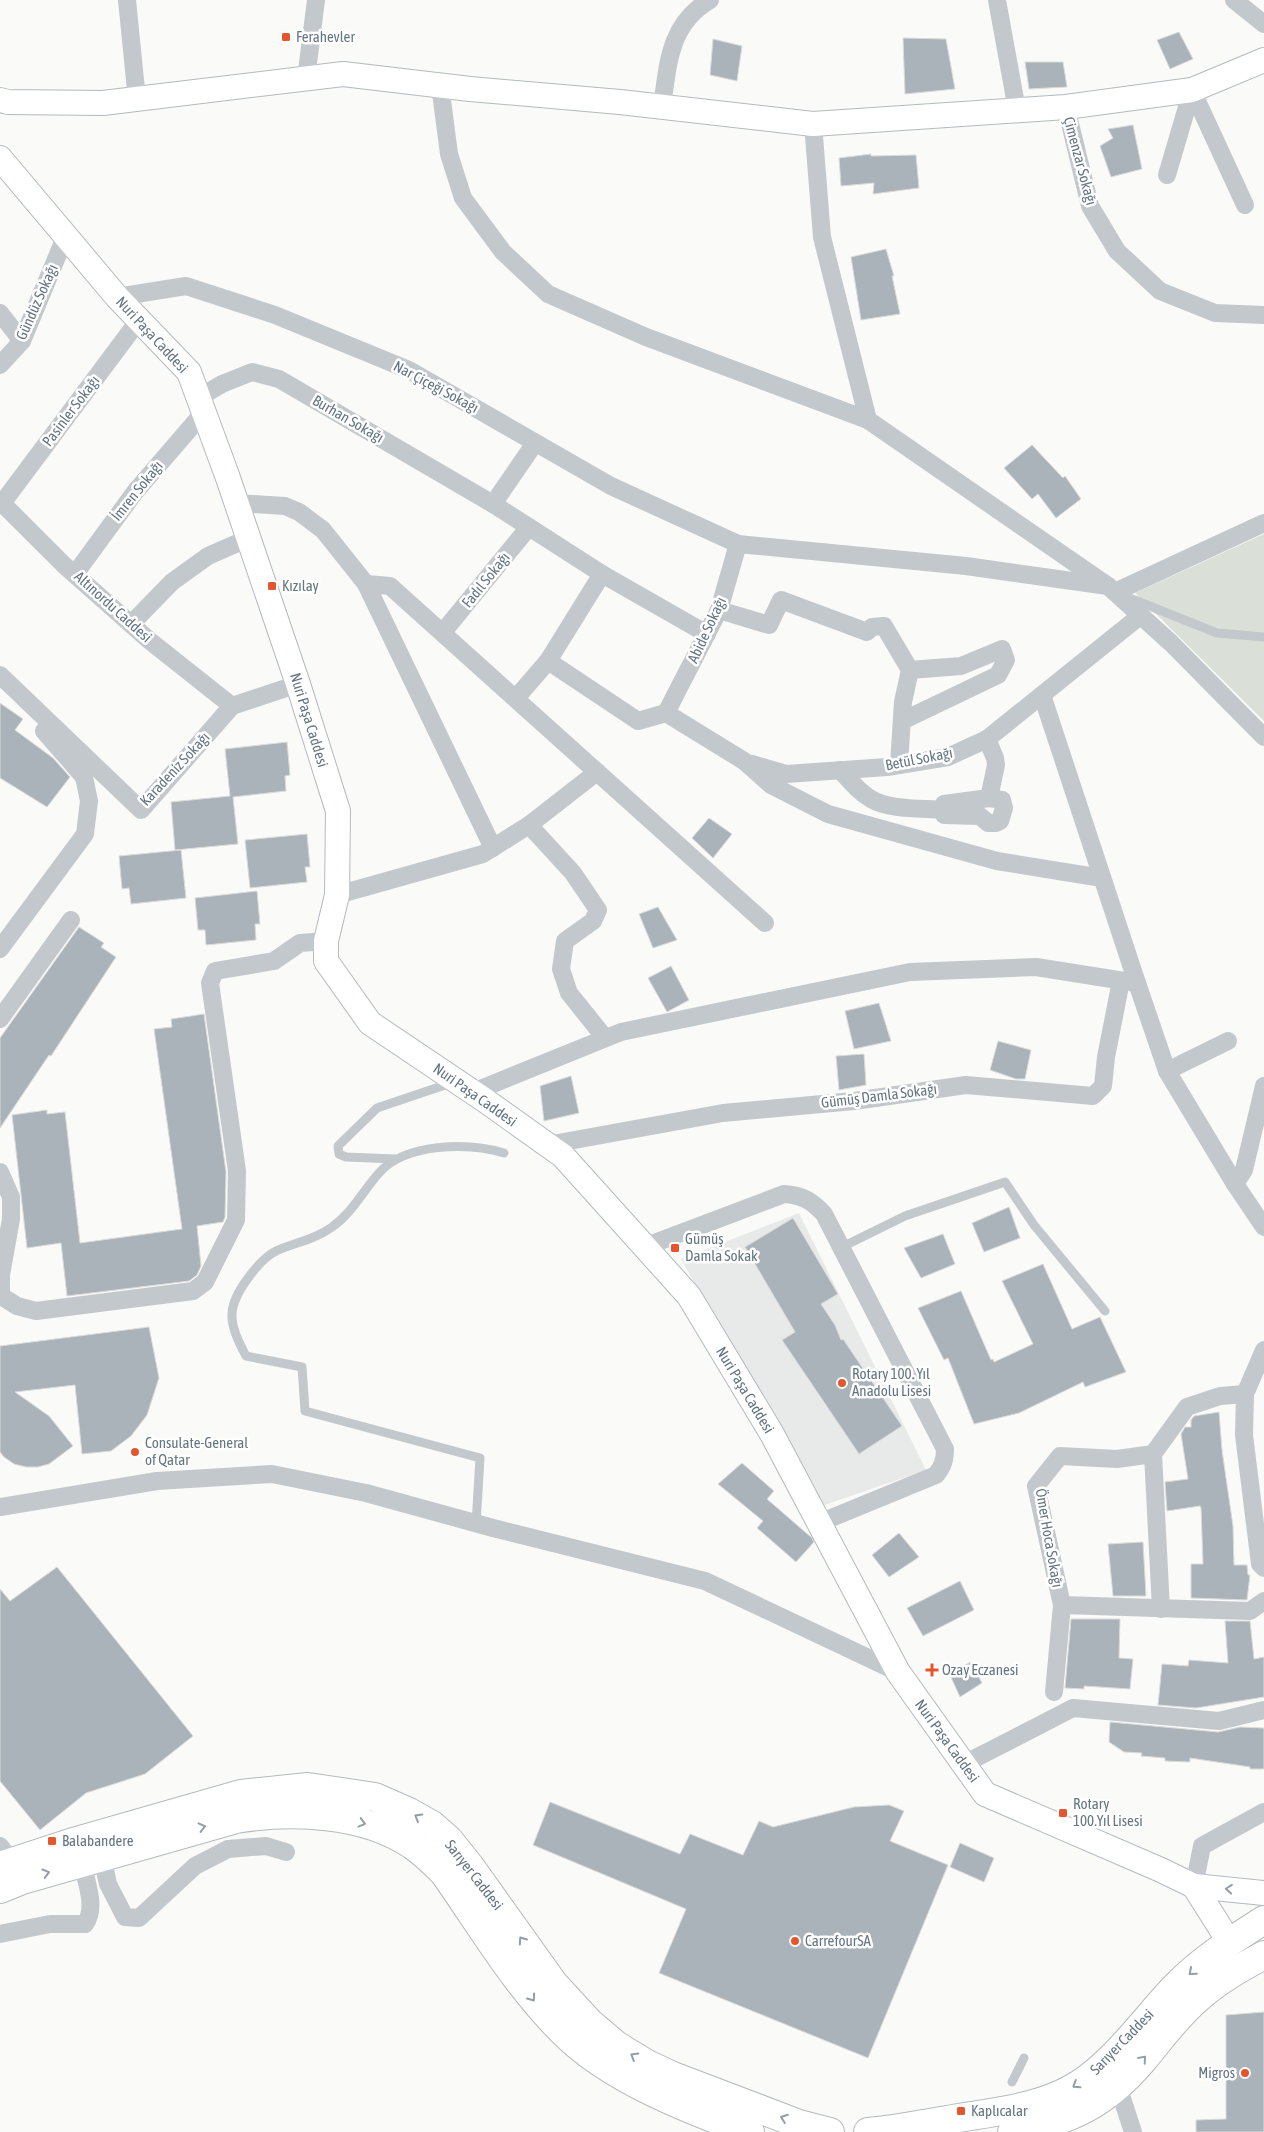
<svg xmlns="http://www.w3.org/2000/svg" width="1264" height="2132" font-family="'Asap Condensed',sans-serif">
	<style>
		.built { fill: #e8e9e9 }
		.green { fill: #dadfd7 }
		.building { fill: #aab3b9; stroke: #dcdcda }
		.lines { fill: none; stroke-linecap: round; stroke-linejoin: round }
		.secondary-casing { stroke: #b3babf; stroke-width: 26 }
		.primary-casing { stroke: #b5babe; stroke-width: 30 }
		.lane { stroke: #c3c8cc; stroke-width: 9 }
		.street { stroke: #c3c8cc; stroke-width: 18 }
		.secondary { stroke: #fff; stroke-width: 24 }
		.primary { stroke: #fff; stroke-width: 28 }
		.oneway { stroke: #939fa8 }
		.poi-dot { fill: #e4572e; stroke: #fff; stroke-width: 2 }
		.labels { text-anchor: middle; stroke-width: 5; stroke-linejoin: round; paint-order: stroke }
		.poi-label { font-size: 15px; fill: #657683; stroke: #fff; text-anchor: start }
		.street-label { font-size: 15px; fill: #657683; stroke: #fff }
	</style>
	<rect width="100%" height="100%" fill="#fafaf8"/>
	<!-- built -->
	<polygon class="built" points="799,1213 926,1470 819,1507 681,1259"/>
	<!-- green -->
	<polygon class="green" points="1264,534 1264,721 1135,593"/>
	<!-- building -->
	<g class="building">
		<polygon points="1179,32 1193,59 1170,69 1157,40"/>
		<polygon points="903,38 946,39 955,89 905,94"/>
		<polygon points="713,39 742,46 737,81 710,75"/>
		<polygon points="1025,62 1063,62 1067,87 1029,89"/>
		<polygon points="1133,125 1142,169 1111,177 1100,146 1113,138 1108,129"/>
		<polygon points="871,154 871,156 916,155 919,188 873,194 874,183 841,186 839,158"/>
		<polygon points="886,249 894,276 892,276 900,314 861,320 851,257"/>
		<polygon points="1032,445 1063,478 1065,476 1081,499 1056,518 1038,494 1032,499 1004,468"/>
		<polygon points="0,703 23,719 15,730 53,758 70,777 47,807 0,778"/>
		<polygon points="287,742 290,775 285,776 286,791 233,797 238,844 175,850 171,802 230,796 225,749"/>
		<polygon points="709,818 732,834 713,858 692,838"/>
		<polygon points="307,834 310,867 305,867 307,882 250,888 245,840"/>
		<polygon points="181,850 186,898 131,904 129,888 122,889 119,856"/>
		<polygon points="257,891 260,924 255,924 256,940 206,945 205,930 198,930 195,898"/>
		<polygon points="658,907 677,940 653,948 639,914"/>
		<polygon points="79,927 104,943 101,947 116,957 51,1056 49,1055 0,1128 0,1038"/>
		<polygon points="671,966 689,1000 667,1012 648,978"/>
		<polygon points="879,1003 891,1041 854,1049 845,1011"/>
		<polygon points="204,1014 226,1172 225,1217 223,1222 197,1226 201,1266 197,1275 189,1281 67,1296 61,1243 27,1248 12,1115 47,1110 47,1114 65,1112 80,1243 182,1229 154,1029 172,1027 171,1019"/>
		<polygon points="998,1041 1031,1050 1025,1079 1016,1079 990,1070"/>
		<polygon points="864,1054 866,1085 839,1090 836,1056"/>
		<polygon points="571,1076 579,1113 544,1121 540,1086"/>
		<polygon points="1009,1207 1020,1238 984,1252 972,1223"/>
		<polygon points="793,1218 838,1294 821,1304 835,1325 841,1340 843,1339 902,1426 859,1454 782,1340 795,1332 745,1247"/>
		<polygon points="943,1234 955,1264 921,1278 904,1248"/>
		<polygon points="1043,1264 1072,1329 1100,1317 1126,1372 1085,1387 1083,1382 1019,1413 974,1424 948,1358 944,1360 918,1308 961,1291 991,1360 993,1359 994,1362 1033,1344 1002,1281"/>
		<polygon points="149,1327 159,1378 147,1415 131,1436 111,1451 82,1454 75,1385 15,1392 49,1416 73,1446 49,1464 38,1467 26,1467 14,1464 4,1457 0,1452 0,1346"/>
		<polygon points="1219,1412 1222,1450 1233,1526 1234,1565 1247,1565 1248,1575 1250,1575 1247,1600 1191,1598 1191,1564 1203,1564 1201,1508 1200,1506 1167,1511 1165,1482 1188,1479 1181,1434 1185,1427 1191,1427 1191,1420 1194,1416"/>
		<polygon points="742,1463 774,1491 767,1499 812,1538 814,1542 796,1562 757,1528 763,1521 718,1484"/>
		<polygon points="899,1533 919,1557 889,1577 872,1555"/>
		<polygon points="1143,1542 1146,1596 1113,1596 1108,1544"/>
		<polygon points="57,1567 193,1736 145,1774 86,1793 40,1830 0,1781 0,1589 10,1601"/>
		<polygon points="960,1581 974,1610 923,1636 907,1608"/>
		<polygon points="1071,1619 1120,1619 1119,1658 1133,1659 1130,1689 1084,1686 1084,1689 1065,1688"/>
		<polygon points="1225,1621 1250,1621 1254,1659 1264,1657 1264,1697 1196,1708 1158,1705 1162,1664 1188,1666 1189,1660 1228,1663"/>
		<polygon points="971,1662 982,1683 960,1697 949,1673"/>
		<polygon points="1110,1722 1218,1732 1240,1727 1264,1728 1264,1769 1250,1769 1250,1767 1190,1758 1190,1762 1165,1761 1165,1758 1141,1756 1142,1753 1124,1752 1109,1742"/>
		<polygon points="550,1802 680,1854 690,1834 743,1855 759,1821 773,1827 854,1807 889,1805 904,1811 890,1841 948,1865 868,2058 659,1973 686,1909 533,1845"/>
		<polygon points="960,1843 994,1858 984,1882 950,1867"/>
		<polygon points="1264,2012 1264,2132 1196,2132 1196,2120 1226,2119 1226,2015"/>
	</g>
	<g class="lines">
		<defs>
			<g id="secondary">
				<polyline points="0,100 8,102 103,103 343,74 470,89 620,102 813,124 1066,107 1192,90 1264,60"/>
				<polyline points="0,158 117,297 189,372 228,478 298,684 338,811 337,895 326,941 326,961 370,1023 486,1101 563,1156 689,1296 772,1434 898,1672 985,1794 1161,1870 1194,1886 1264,1893"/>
				<polyline points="1194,1886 1230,1943"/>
			</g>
			<g id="primary">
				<polyline points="0,1866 70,1843 241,1794 308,1787 375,1797 409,1812 432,1825 449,1840 469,1865 554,1984 590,2023 616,2045 647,2064 673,2076 799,2124 830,2132"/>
				<path d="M0,1889L22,1880L236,1819C291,1810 364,1812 412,1845C423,1852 434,1863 444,1873C482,1927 517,1987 564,2033C610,2079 689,2110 750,2132"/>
				<path d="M868,2132C895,2130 921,2124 947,2120C991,2112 1040,2109 1078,2085C1117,2060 1145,2018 1176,1986C1201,1960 1234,1939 1264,1920"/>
				<path d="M1012,2132C1069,2122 1106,2104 1143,2060C1161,2039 1176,2017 1197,1999C1217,1981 1240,1968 1264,1955"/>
			</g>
		</defs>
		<!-- secondary casing -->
		<use href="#secondary" class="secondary-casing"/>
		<!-- primary casing -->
		<use href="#primary" class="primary-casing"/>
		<!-- lane -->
		<g class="lane">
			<polyline points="1127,597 1217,633 1264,637"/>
			<polyline points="395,1159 346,1157 339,1154 338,1146 377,1108 454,1082"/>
			<polyline points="842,1247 905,1216 1005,1182 1034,1225 1105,1311"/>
			<path d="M476,1524L480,1458L305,1411L302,1367L246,1356C227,1320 226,1307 251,1274C258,1265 266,1256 276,1251C294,1243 316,1239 332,1227C352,1213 363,1191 379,1173C405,1143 468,1142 504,1153"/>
			<polyline points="1012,2082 1024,2058"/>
		</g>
		<!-- street -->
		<g class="street">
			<polyline points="127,0 137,100"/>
			<polyline points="997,0 1017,110"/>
			<polyline points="1234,0 1264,24"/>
			<polyline points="306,79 316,0"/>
			<polyline points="440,85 449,154 463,198 503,252 548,294 646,337 868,420"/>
			<polyline points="1192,90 1245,205"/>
			<path d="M662,107C668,64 669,24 710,0"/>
			<polyline points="1066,107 1090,206 1117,251 1160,291 1215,313 1264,315"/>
			<polyline points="813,124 822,237 868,420 1108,586 1171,643 1264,737"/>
			<polyline points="1167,175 1192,90"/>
			<polyline points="117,297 186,286 275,315 409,370 611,486 738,544 966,566 1108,586"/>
			<polyline points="0,313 22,341"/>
			<polyline points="0,365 22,341 66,235"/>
			<polyline points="198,398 222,384 252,372 279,379 493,504"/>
			<polyline points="535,443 493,504 602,574 707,634"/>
			<polyline points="0,501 64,565 150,641 232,706"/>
			<polyline points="3,502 139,320"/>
			<polyline points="237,503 285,506 299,512 323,530 366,584 493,848"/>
			<polyline points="75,574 135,492 204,412"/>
			<polyline points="1115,592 1264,523"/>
			<polyline points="719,610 769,625 781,600 867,632 872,627 884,626 910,670 903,702 899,765"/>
			<polyline points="131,624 172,582 208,556 249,538"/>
			<polyline points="443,632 529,527"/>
			<polyline points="548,661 638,721 666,713 744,761 771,785 828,814 997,861 1102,878"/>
			<polyline points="0,675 141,810 232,706 298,684"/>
			<polyline points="1042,695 1137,983"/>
			<polyline points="516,698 548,661 602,574"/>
			<polyline points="666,713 719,610 738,544"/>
			<polyline points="902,721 998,675 1006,660 1002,649 961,666 910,670"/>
			<polyline points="752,764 786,774 887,767 948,757 987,739 1140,616"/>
			<path d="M840,770C850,781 859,792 871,799C889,810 923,808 944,810V815L980,816L988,823H996L1000,821L1004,808L1002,800L989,798L996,765L995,758L987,739"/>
			<polyline points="597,772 765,923"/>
			<polyline points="944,810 944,804 989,798"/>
			<polyline points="529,825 573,873 598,910 593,921 565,941 561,969 569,993 605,1038"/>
			<polyline points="337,895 483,854 529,825 597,772 390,586 366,584"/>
			<polyline points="0,949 85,834 89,801 84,777 44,731"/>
			<polyline points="0,1019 71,920"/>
			<polyline points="1167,1071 1228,1041"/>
			<polyline points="473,1092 621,1032 910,972 1036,967 1137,983 1167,1071 1235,1184 1264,1227"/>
			<polyline points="547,1145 723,1113 854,1101 966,1085 1093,1096 1103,1086 1106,1057 1121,981"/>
			<polyline points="0,1172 11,1197 11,1219 1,1275 1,1296 17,1306 36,1311 193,1291 205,1282 236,1220 237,1171 210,983 215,971 274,961 300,943 326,941"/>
			<polyline points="1235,1184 1244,1170 1264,1086"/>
			<path d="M644,1247L784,1194C802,1195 812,1201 824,1214L945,1449C945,1460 943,1466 936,1475L819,1523"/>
			<polyline points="1264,1350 1245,1394 1244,1435 1260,1564 1264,1568"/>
			<polyline points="1245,1394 1220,1396 1187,1407 1153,1454 1117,1459 1060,1456 1036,1486 1062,1605 1250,1611 1264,1601"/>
			<polyline points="1153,1454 1161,1609"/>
			<polyline points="0,1507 157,1481 272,1474 366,1493 493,1528 705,1581 898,1672"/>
			<polyline points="1054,1692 1062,1605"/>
			<polyline points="964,1764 1073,1708 1219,1721 1264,1710"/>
			<polyline points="0,1846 11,1861"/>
			<polyline points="102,1856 108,1884 125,1917 139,1918 195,1866 228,1849 266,1846 286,1852"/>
			<polyline points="1194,1886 1202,1846 1264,1812"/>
			<path d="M0,1934L50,1924H85C97,1908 86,1881 82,1863"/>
			<polyline points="1118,2086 1133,2132"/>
		</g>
		<!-- secondary -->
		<use href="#secondary" class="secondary"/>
		<!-- primary -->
		<use href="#primary" class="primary"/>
	</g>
	<!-- one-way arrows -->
	<defs><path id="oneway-chevron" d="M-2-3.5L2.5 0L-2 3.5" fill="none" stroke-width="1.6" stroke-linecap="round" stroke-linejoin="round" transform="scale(1.25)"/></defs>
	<g class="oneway">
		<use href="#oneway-chevron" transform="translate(418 1817) rotate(-150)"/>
		<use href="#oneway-chevron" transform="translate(362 1823) rotate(15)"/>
		<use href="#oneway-chevron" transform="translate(202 1827) rotate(-14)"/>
		<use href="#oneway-chevron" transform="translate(46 1873) rotate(-16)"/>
		<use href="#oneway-chevron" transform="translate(1229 1889) rotate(-175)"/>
		<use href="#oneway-chevron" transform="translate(522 1940) rotate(-125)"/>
		<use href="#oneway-chevron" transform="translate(1192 1972) rotate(140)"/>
		<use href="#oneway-chevron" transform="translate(532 1998) rotate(54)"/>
		<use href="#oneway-chevron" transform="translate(634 2056) rotate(-149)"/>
		<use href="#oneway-chevron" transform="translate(1143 2059) rotate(-49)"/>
		<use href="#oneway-chevron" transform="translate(1076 2085) rotate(147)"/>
		<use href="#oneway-chevron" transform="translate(784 2118) rotate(-160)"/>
	</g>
	<!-- markers -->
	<g class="poi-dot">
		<rect x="281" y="32" width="10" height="10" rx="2.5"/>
		<rect x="267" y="581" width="10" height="10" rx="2.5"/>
		<rect x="670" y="1243" width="10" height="10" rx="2.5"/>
		<circle cx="842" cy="1383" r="5"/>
		<circle cx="135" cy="1452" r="5"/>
		<path d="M929.5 1662.5h5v5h5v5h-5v5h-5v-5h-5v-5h5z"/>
		<rect x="1058" y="1808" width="10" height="10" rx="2.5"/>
		<rect x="47" y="1836" width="10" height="10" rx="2.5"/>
		<circle cx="795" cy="1941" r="5"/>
		<circle cx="1245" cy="2073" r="5"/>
		<rect x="956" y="2106" width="10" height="10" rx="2.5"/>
	</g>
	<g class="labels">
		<!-- poi labels -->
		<g class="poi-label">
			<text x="296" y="42">Ferahevler</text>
			<text x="282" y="591">Kızılay</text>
			<text x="685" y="1244">Gümüş<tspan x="685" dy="17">Damla Sokak</tspan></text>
			<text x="852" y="1379">Rotary 100. Yıl<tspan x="852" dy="17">Anadolu Lisesi</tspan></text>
			<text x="145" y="1448">Consulate-General<tspan x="145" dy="17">of Qatar</tspan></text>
			<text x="942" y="1675">Ozay Eczanesi</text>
			<text x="1073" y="1809">Rotary<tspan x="1073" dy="17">100.Yıl Lisesi</tspan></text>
			<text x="62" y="1846">Balabandere</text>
			<text x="805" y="1946">CarrefourSA</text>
			<text x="1235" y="2078" text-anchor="end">Migros</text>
			<text x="971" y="2116">Kaplıcalar</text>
		</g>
		<!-- street labels -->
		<g class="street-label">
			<text transform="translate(1080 161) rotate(75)" y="5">Çimenzar Sokağı</text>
			<text transform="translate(37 302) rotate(-66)" y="5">Gündüz Sokağı</text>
			<text transform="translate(152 335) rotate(47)" y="5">Nuri Paşa Caddesi</text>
			<text transform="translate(436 387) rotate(28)" y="5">Nar Çiçeği Sokağı</text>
			<text transform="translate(71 411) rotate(-53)" y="5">Pasinler Sokağı</text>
			<text transform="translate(348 419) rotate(30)" y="5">Burhan Sokağı</text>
			<text transform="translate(137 491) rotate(-51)" y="5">İmren Sokağı</text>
			<text transform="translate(486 580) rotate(-51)" y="5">Fadıl Sokağı</text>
			<text transform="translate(113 607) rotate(42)" y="5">Altınordu Caddesi</text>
			<text transform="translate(707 630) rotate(-65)" y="5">Abide Sokağı</text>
			<text transform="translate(309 720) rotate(73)" y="5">Nuri Paşa Caddesi</text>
			<text transform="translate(919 759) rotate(-11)" y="5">Betül Sokağı</text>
			<text transform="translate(175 769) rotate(-47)" y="5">Karadeniz Sokağı</text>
			<text transform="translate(475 1095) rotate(35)" y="5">Nuri Paşa Caddesi</text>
			<text transform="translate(879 1096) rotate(-7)" y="5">Gümüş Damla Sokağı</text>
			<text transform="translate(745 1390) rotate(59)" y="5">Nuri Paşa Caddesi</text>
			<text transform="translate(1049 1538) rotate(80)" y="5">Ömer Hoca Sokağı</text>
			<text transform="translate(947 1741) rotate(54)" y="5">Nuri Paşa Caddesi</text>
			<text transform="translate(474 1875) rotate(52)" y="5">Sarıyer Caddesi</text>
			<text transform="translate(1122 2042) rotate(-46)" y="5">Sarıyer Caddesi</text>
		</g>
	</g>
</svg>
